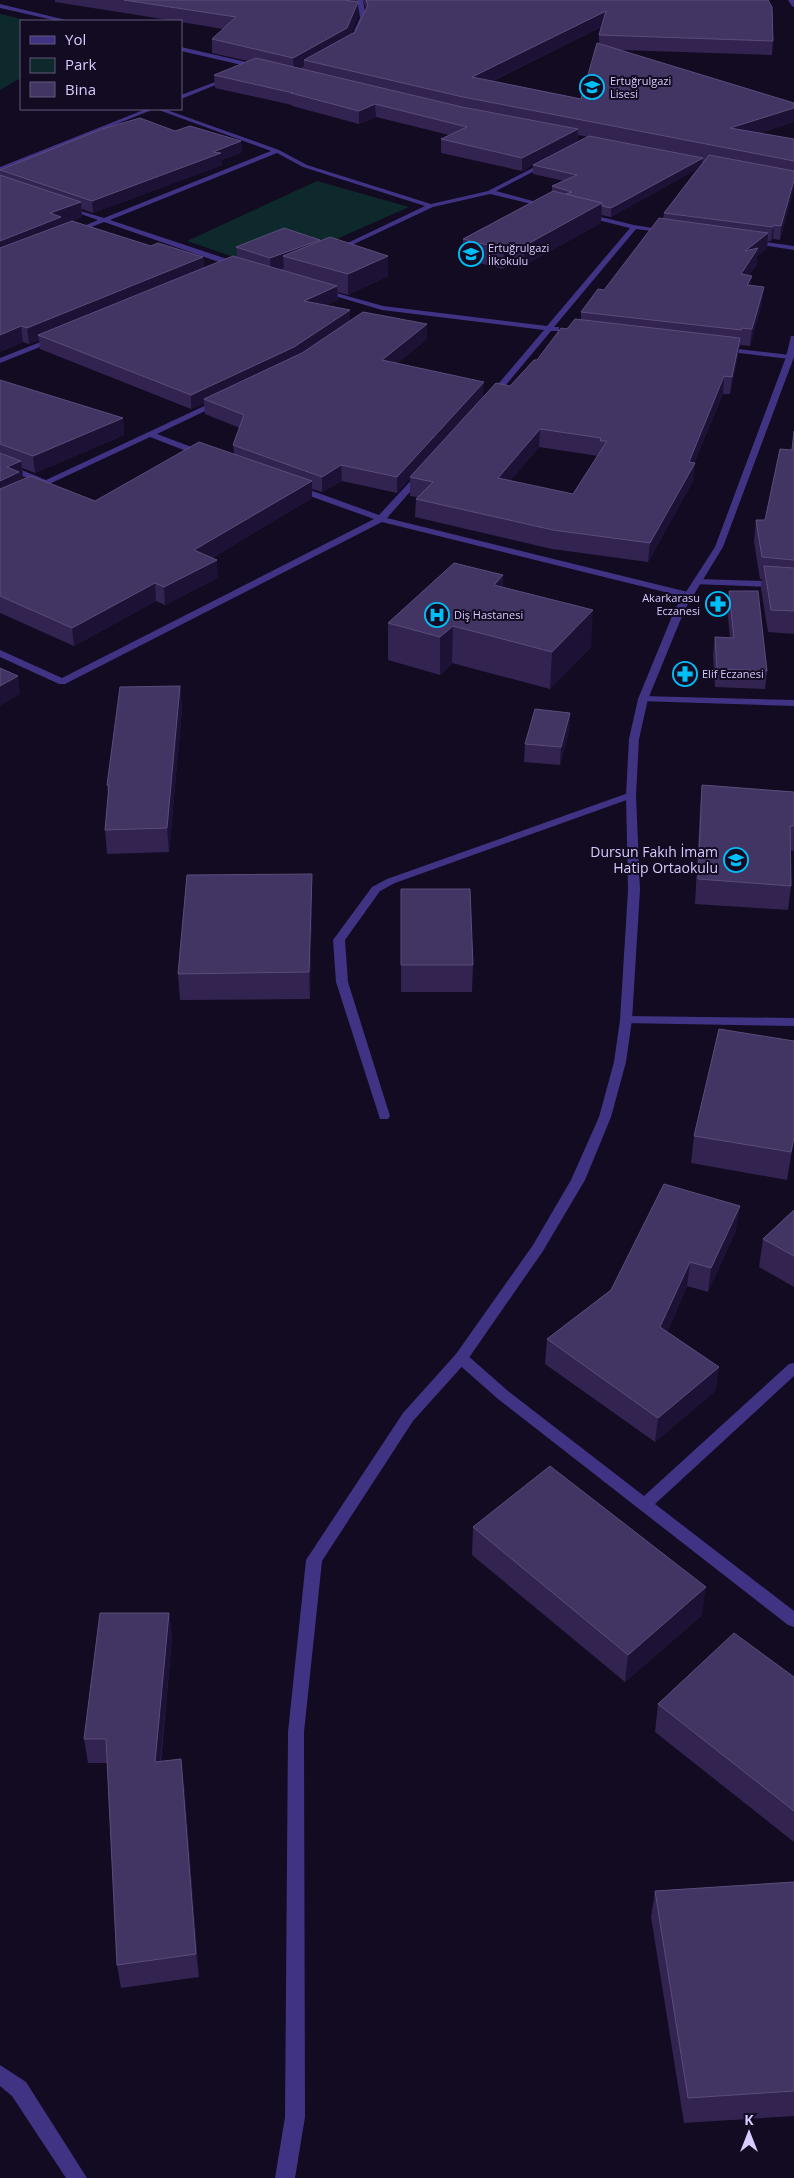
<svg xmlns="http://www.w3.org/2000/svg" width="794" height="2178" font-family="'Open Sans',sans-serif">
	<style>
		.green { fill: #0e292b }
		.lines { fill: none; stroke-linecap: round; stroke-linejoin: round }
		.service { fill: #403383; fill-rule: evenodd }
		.minor { fill: #403383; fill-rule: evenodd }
		.tertiary { fill: #403383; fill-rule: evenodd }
		.wall { fill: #322350; fill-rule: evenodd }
		.shaded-wall { fill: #1d1235 }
		.building { fill: #433563; stroke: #5b4c7b; fill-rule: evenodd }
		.labels { text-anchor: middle; stroke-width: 4; stroke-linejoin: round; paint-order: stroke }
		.far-poi-label { font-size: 11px; fill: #d8cbff; stroke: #120b21; text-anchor: start }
		.poi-label { font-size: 14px; fill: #d8cbff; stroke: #120b21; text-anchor: end }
	</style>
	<rect width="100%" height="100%" fill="#120b21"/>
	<!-- green -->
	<g class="green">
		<polygon points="0,14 31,21 21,21 21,78 0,90"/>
		<polygon points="317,181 409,207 269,269 187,241"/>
	</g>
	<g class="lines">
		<!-- service -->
		<polygon class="service" points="631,792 636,795 635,797 395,883 380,891 345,940 348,982 390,1116 388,1119 380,1119 336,982 333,940 372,887 387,879"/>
		<!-- minor -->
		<g class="minor">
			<polygon points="357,0 363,0 366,18 357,33 354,31 360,18"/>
			<polygon points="228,77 233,78 181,99 181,95"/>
			<polygon points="146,109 154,109 0,171 0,167"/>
			<polygon points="156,109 164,109 279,150 307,165 431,204 488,191 548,160 550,163 496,191 551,206 548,208 490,194 433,207 337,252 333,250 335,249 425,206 303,167 277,153 110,220 242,264 242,268 236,268 104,222 76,233 72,233 72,231 98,220 64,208 64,206 104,218 271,151"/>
			<polygon points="584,213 634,225 671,231 668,233 636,229 554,327 559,327 559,331 551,331 495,398 488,396 544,330 382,310 318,291 322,289 383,306 547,326 630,228 582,216 582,214"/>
			<polygon points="752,240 794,246 794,250 750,243 750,241"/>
			<polygon points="53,337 60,339 0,363 0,358"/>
			<polygon points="720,347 790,355 794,357 790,359 723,351 719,349"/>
			<polygon points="217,400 224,402 157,434 205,452 205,456 199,456 150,437 0,507 0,501 39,483 0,467 0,461 46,480"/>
			<polygon points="417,474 424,476 387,518 692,593 694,595 689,598 382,522 65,684 59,684 0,657 0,650 62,678 374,519 293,490 293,486 299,486 379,515"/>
			<polygon points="697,579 794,582 794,588 694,584 692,582"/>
			<polygon points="643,696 794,700 794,706 639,701 638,699"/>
			<polygon points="626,1016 794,1018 794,1026 622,1023 620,1020"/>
			<polygon points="461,1353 466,1354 508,1391 644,1496 789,1364 794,1363 794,1376 655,1504 794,1611 794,1627 788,1625 498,1399 456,1362 454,1358 456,1354"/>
		</g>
		<!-- tertiary -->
		<g class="tertiary">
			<polygon points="788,0 794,0 794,7 792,6"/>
			<polygon points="0,4 66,20 67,21 58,21 0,8"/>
			<polygon points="181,47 259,65 262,67 259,69 181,51"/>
			<polygon points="791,336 794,336 794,357 723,547 685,609 648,699 639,739 636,795 640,890 632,1020 626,1062 611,1117 585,1180 543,1251 466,1362 413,1421 322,1561 304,1732 305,2117 295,2178 275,2178 285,2117 288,1732 306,1560 403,1413 456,1354 533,1245 571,1180 599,1117 614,1062 620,1020 628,890 626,795 629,739 638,699 675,609 715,547 786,357"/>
			<polygon points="0,2065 26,2082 87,2178 66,2178 12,2096 0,2086"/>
		</g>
	</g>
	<!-- wall -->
	<g class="wall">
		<path d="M55,0H357L358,16L351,34L355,32L366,9L363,0H768L773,41L772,55L621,50L794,122L760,133L794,139V188L780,240L773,239L771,241H768L767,248L757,256V264L749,275L751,285L762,303L750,346L740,345V347H739L738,355L730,394H723L694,463L693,481L648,562L552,549L415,517L416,499L417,497L410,496V478L397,493L342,481L322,492L312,489V498L212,558L218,578L165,605L156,601L74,646L0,613V380L123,418L124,435L35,473L22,468L23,478L20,479L21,481L95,501L234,454L233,445L240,428L205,414L204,403L191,409L40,349L39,340L29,344L23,342L0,352V170L175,131L241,141L242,152L222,160V165L93,213L82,209V217L72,221L151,246L203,257L204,268L237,257L236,247L320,240V241L388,256V276L348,295L337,292L338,300L325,305L350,310V320L427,339L397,363L483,397L510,386L537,360L567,329L581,319V312L604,290L663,219L664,213L697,169L611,217L601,215V223L523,266L513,264L503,269L463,259V239L552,192V186L564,181L533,174V165L522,171L441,153V139L449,135L376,117L359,124L292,106V105L215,88L214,75L248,61L212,53V39L223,29L181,22V21H175L55,2ZM601,27L599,35V43L581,99L493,81ZM578,135L588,137L577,142ZM539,447L598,456L573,494L510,481Z"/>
		<polygon points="794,431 794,634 768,632 761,589 762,579 760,579 754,542 756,520 765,520 792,450"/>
		<polygon points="503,575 503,587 591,647 550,689 452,663 440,675 388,660 388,623"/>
		<polygon points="729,591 767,671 765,689 715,687 713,655 715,637 730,638 727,608"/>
		<polygon points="180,686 182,709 169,852 107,854 105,830 108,794 107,785"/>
		<polygon points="570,713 569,731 560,765 524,762 525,744"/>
		<polygon points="702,785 794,792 794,851 791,850 791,886 788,910 695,904 700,809"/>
		<polygon points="401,889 473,965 472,992 401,992"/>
		<polygon points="312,901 310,999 180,1000 178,974"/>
		<polygon points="694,1136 794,1140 787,1180 691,1163"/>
		<polygon points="794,1210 794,1287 759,1267 763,1239"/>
		<polygon points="736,1230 708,1292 687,1286 667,1332 719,1367 715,1391 655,1442 545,1364 547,1339 611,1290"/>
		<polygon points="473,1527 702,1615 625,1682 472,1555"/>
		<polygon points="169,1613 172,1638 161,1762 184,1783 199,1977 121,1988 117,1965 107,1763 88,1763 84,1739"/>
		<polygon points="794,1677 794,1842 655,1732 658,1704"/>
		<polygon points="794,1882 794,2116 684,2123 651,1917 655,1891"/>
	</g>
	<!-- shaded-wall -->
	<g class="shaded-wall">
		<polygon points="358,2 358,16 348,42 304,60 304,66 294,72 293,58"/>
		<polygon points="606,11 605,25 472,91 472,77"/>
		<polygon points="375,104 376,117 359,124 359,111"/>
		<polygon points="794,108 794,122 728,143 730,128"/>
		<polygon points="578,129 577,142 522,171 522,158"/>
		<polygon points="241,141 242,152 222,160 222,165 93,213 92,201 213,152"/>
		<polygon points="703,158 702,167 611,217 611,208"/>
		<polygon points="794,180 794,188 780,240 781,226"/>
		<polygon points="81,202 82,217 62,225 0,257 0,241 50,213"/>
		<polygon points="602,203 601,223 523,266 524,246"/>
		<polygon points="774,225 773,239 771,241 773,227"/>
		<polygon points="768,233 767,248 757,256 757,264 739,290 741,274 745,251"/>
		<polygon points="320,240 320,254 283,256 284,268 271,273 270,258"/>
		<polygon points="513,243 513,264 503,269 504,249"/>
		<polygon points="388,256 388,276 348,295 348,274"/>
		<polygon points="203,257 204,273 38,335 39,340 29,344 27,328"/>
		<polygon points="752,276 750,292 747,285"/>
		<polygon points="337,286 338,300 305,315 304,301"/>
		<polygon points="764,287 762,303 750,346 752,329"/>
		<polygon points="350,310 350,324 294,360 204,399 204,403 191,409 191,395"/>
		<polygon points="427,324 427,339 382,375 382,360"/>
		<polygon points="21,326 23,342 0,352 0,335"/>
		<polygon points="740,338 738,355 730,394 732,377"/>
		<polygon points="724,376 723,394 692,467 695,463 693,481 648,562 650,543 689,462"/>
		<polygon points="484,382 483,397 397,493 397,477"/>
		<polygon points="123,418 124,435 35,473 33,456"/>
		<polygon points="540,429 539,447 497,496 498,478"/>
		<polygon points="21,461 23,478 20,479 22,489 0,499 0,481 7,467"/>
		<polygon points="341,465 342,481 322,492 322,477"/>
		<polygon points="312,481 312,498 195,568 194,550"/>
		<polygon points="217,560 218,578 165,605 164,587"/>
		<polygon points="503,575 502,612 494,585"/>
		<polygon points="155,583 156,601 74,646 72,628"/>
		<polygon points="593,610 591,647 550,689 552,652"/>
		<polygon points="453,626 452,663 440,675 440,637"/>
		<polygon points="18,676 20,694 0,706 0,686"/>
		<polygon points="180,686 182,709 169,852 167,828"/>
		<polygon points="570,713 569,731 560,765 561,747"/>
		<polygon points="312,874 312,901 310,999 309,972"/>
		<polygon points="794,1137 794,1140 787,1180"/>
		<polygon points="740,1206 736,1230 708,1292 711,1268"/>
		<polygon points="690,1262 687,1286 658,1352 660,1327"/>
		<polygon points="719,1367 715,1391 655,1442 658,1418"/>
		<polygon points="706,1587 702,1615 625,1682 628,1655"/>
		<polygon points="169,1613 172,1638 158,1786 155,1762"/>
		<polygon points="181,1759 184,1783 199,1977 196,1954"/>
	</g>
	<!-- building -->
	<g class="building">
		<polygon points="124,0 344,0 358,2 347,28 293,58 212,39 236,17"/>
		<polygon points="366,0 768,0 772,7 773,41 599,35 606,11 472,77 581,99 597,43 794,103 794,108 730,128 794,139 794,161 463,97 304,60 355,32 368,5"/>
		<polygon points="256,58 462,107 578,129 522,158 441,139 467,127 375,104 359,111 291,93 293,93 214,75"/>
		<polygon points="140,118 175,131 190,126 241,141 213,152 221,153 92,201 0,170 102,129"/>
		<polygon points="589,136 703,158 611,208 602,206 602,203 566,194 572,192 552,186 577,175 533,165"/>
		<polygon points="709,155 794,171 794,180 781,226 774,225 773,227 664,213"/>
		<polygon points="0,175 81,202 50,213 61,217 0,241"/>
		<polygon points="553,191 602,203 524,246 513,243 504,249 463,239"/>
		<polygon points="659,218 768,233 745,251 758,248 741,274 752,276 747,285 764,287 752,329 742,328 741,330 581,312 598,289 604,290"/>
		<polygon points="72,221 151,246 158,243 203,257 27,328 21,326 0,335 0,248"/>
		<polygon points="284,228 320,240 270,258 236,247"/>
		<polygon points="330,237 388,256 348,274 283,256"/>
		<polygon points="233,256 337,286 304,301 350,310 294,347 191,395 38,335"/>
		<polygon points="363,312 427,324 382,360 484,382 397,477 341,465 322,477 233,445 244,415 204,399 302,353"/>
		<path d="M575,319L740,338L732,377L724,376L689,462L695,463L650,543L553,530L416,499L433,482L410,477L496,383L510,386L534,360H537L561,328L567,329ZM540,429L601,438L600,441H607L573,494L498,478Z"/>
		<polygon points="0,380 123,418 33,456 0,444"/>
		<polygon points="794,431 794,560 762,557 756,520 765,520 780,449 792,450"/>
		<polygon points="199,442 312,481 194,550 217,560 164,587 155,583 72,628 0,596 0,489 31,476 95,501"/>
		<polygon points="0,453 21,461 7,467 19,472 0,481"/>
		<polygon points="454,563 503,575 494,585 593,610 552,652 453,626 440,637 388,623"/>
		<polygon points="764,566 794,568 794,611 771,610"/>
		<polygon points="729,591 758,591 767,671 717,669 715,637 734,638"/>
		<polygon points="0,668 18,676 0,686"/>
		<polygon points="180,686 167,828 105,830 109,785 107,785 120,687"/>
		<polygon points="535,709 570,713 561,747 525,744"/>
		<polygon points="702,785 794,792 794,826 790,826 791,886 698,879"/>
		<polygon points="312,874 309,972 178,974 187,875"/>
		<polygon points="401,889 470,889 473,965 401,965"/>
		<polygon points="719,1029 794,1041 794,1137 791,1152 694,1136"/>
		<polygon points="664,1184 740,1206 711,1268 690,1262 660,1327 719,1367 658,1418 547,1339 611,1290"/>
		<polygon points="794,1210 794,1256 763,1239"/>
		<polygon points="550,1466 706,1587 628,1655 473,1527"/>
		<polygon points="100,1613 169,1613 155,1762 181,1759 196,1954 117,1965 106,1739 84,1739"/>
		<polygon points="734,1633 794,1677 794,1811 658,1704"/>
		<polygon points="794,1882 794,2091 688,2098 655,1891"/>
	</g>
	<!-- icons -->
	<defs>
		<symbol id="school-ring" viewBox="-11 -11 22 22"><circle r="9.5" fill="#120b21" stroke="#00bff6" stroke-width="1.5"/><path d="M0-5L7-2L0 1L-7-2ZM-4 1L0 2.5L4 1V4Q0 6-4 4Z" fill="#00bff6"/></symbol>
		<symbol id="pharmacy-ring" viewBox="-11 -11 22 22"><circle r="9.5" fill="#120b21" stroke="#00bff6" stroke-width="1.5"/><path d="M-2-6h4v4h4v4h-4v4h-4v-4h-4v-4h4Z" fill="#00bff6"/></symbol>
		<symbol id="hospital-ring" viewBox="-11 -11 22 22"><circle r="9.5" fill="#120b21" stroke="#00bff6" stroke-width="1.5"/><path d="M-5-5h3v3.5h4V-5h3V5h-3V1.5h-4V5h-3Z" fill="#00bff6"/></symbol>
	</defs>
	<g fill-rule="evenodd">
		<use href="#school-ring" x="578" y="73" width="28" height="28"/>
		<use href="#school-ring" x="457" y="240" width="28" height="28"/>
		<use href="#pharmacy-ring" x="704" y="590" width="28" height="28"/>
		<use href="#hospital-ring" x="423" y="601" width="28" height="28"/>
		<use href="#pharmacy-ring" x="671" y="660" width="28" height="28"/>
		<use href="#school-ring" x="722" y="846" width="28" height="28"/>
	</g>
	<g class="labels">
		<!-- far-poi labels -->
		<g class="far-poi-label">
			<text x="610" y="85">Ertuğrulgazi<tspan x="610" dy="13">Lisesi</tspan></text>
			<text x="488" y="252">Ertuğrulgazi<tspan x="488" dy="13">İlkokulu</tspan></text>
			<text x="700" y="602" text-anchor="end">Akarkarasu<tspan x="700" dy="13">Eczanesi</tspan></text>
			<text x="454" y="619">Diş Hastanesi</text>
			<text x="702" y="678">Elif Eczanesi</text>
		</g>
		<!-- poi labels -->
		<g class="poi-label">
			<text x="718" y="857">Dursun Fakıh İmam<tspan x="718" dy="16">Hatip Ortaokulu</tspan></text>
		</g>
	</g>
	<!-- legend -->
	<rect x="20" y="20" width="162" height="90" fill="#120b21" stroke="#61587a"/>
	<rect x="30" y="36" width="25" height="8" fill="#403383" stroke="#61587a"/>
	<text x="65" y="45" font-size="15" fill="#d8cbff">Yol</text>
	<rect x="30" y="58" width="25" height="15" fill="#0e292b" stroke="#61587a"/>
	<text x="65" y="70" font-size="15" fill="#d8cbff">Park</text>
	<rect x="30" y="82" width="25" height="15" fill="#433563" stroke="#61587a"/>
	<text x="65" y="95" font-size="15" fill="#d8cbff">Bina</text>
	<!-- north arrow -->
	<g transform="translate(749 2133)" stroke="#120b21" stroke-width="4" paint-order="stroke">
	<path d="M0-4L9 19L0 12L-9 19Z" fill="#d8cbff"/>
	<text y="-8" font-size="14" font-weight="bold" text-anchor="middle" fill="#d8cbff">K</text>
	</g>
</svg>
